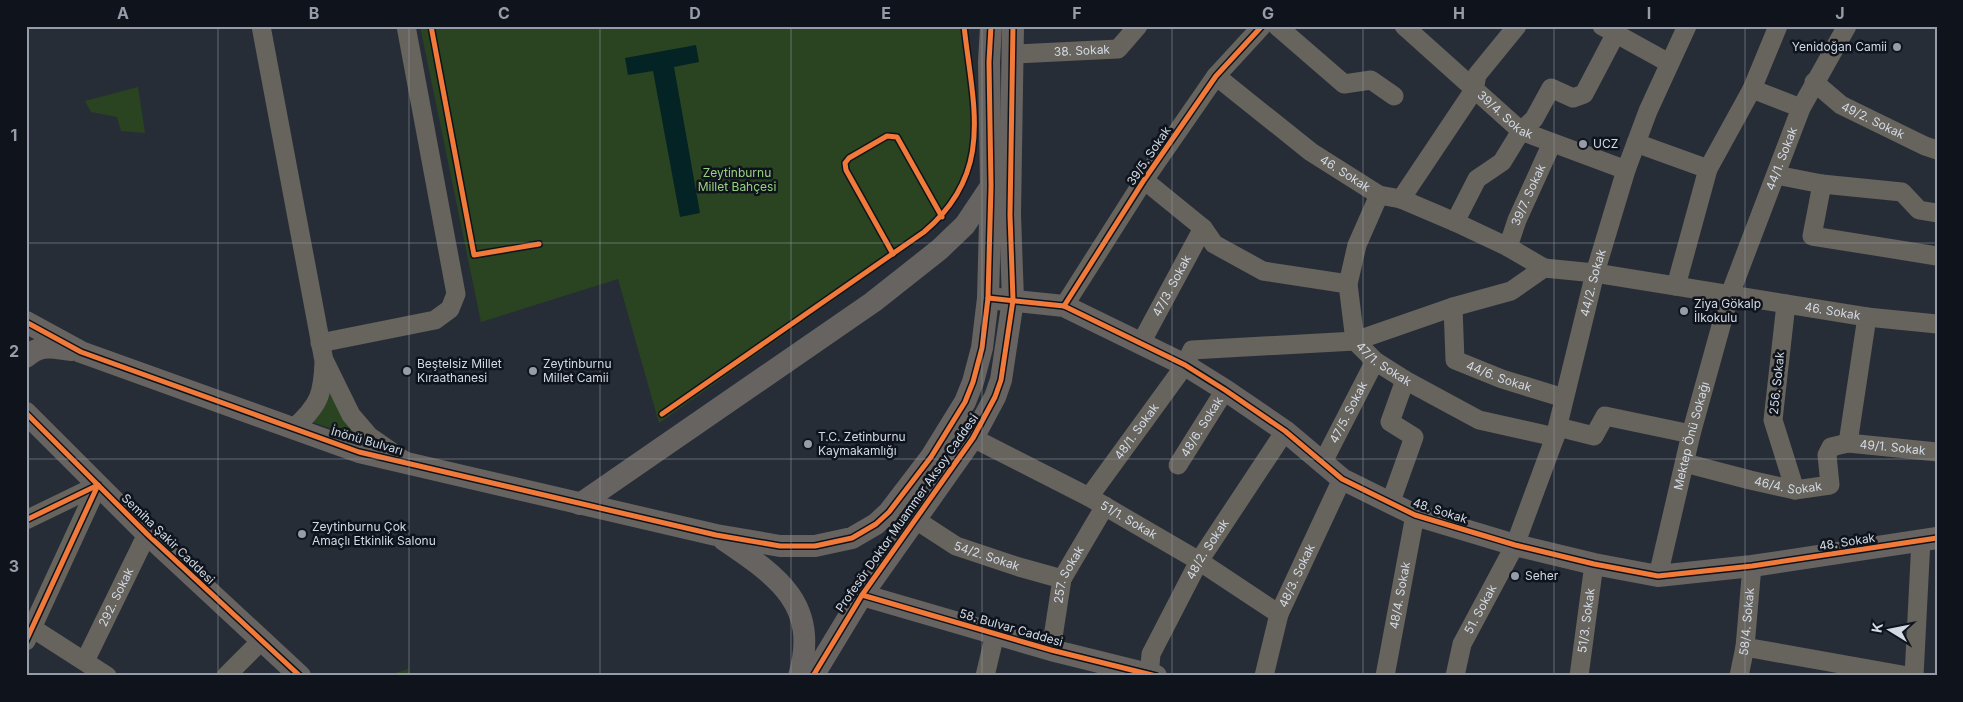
<svg xmlns="http://www.w3.org/2000/svg" width="1963" height="702" font-family="Inter,sans-serif">
	<style>
		.green { fill: #2a4421 }
		.water { fill: #042325 }
		.lines { fill: none; stroke-linecap: round; stroke-linejoin: round }
		.minor { stroke: #67635d; stroke-width: 19 }
		.major { stroke: #676360; stroke-width: 22 }
		.cycleway-casing { stroke: #0f141c; stroke-width: 8 }
		.cycleway { stroke: #f17a3a; stroke-width: 5 }
		.grid { fill: none; stroke: #969da8; stroke-width: 1; stroke-opacity: 0.55 }
		.poi-dot { fill: #969da8; stroke: #0f141c; stroke-width: 2 }
		.labels { text-anchor: middle; stroke-width: 5; stroke-linejoin: round; paint-order: stroke }
		.poi-label { font-size: 12px; fill: #d2dae5; stroke: #0f141c; text-anchor: start }
		.street-label { font-size: 12px; fill: #d2dae5; stroke: #0f141c }
		.park-label { font-size: 12px; fill: #98d17f; stroke: #0f141c }
		.neatline { fill: none; stroke: #969da8; stroke-width: 2 }
		.grid-label { font-size: 16px; text-anchor: middle; font-weight: bold; fill: #969da8 }
	</style>
	<rect width="100%" height="100%" fill="#262d37"/>
	<!-- green -->
	<g class="green">
		<path d="M420,26H968C978,110 997,166 929,233L659,423L618,279L481,322Z"/>
		<polygon points="138,87 145,133 121,131 117,117 91,112 85,101"/>
		<polygon points="327,390 363,439 309,421"/>
		<polygon points="408,669 410,676 386,676"/>
	</g>
	<!-- water -->
	<polygon class="water" points="696,45 699,62 674,67 700,213 680,217 653,71 628,75 625,58"/>
	<g class="lines">
		<!-- minor -->
		<g class="minor">
			<path d="M261,26L324,361C323,395 319,405 294,428"/>
			<polyline points="1277,26 1344,84 1371,80 1394,96"/>
			<path id="s1" d="M1404,26L1521,131L1626,170"/>
			<polyline points="1602,26 1669,63"/>
			<path id="s2" d="M1014,54L1118,49L1138,26"/>
			<path id="s3" d="M1216,76L1311,152L1379,195L1401,199L1455,222L1508,247L1544,268"/>
			<path id="s4" d="M1814,82L1841,105L1925,146L1937,150"/>
			<polyline points="1752,89 1801,108"/>
			<polyline points="1636,143 1708,169"/>
			<polyline points="1776,175 1822,184 1902,192 1919,210 1937,213"/>
			<polyline points="1144,180 1203,228 1214,244 1263,271 1348,284"/>
			<polyline points="1822,184 1812,236 1937,256"/>
			<path id="s5" d="M1379,195L1357,245L1348,284L1355,341L1375,361L1405,380L1479,420L1555,437"/>
			<polyline points="1401,199 1474,90 1477,75 1517,26"/>
			<polyline points="1455,222 1477,179 1502,162 1521,131 1534,119 1551,88 1573,98 1584,94 1615,35"/>
			<path id="s6" d="M1508,247L1517,220L1552,143"/>
			<polyline points="1676,286 1708,169 1752,89 1778,26"/>
			<polyline points="1786,304 1773,420 1795,490"/>
			<polyline points="1064,306 1144,180 1216,76 1262,26"/>
			<path id="s7" d="M1453,307L1455,360L1502,379L1564,398"/>
			<polyline points="320,343 435,320 450,309 456,294 406,26"/>
			<path id="s8" d="M1141,343L1203,228"/>
			<polyline points="325,362 351,415 369,436 405,461"/>
			<polyline points="1558,427 1594,436 1605,416 1691,434"/>
			<path id="s9" d="M973,438L1089,497L1199,561L1279,614"/>
			<polyline points="1848,443 1867,317"/>
			<path id="s10" d="M1685,463L1750,480L1795,490L1830,485L1827,455L1831,447L1848,443L1937,452"/>
			<path id="s11" d="M1322,464L1375,361"/>
			<path id="s12" d="M1178,465L1225,390"/>
			<path id="s13" d="M1089,497L1185,365L1192,350L1355,341L1453,307L1511,291L1544,268L1595,273L1867,317L1937,324"/>
			<polyline points="1390,504 1414,437 1390,422 1405,380"/>
			<polyline points="26,520 98,485"/>
			<path id="s14" d="M916,520L956,546L1019,567L1062,579"/>
			<path id="s15" d="M1658,576L1691,434L1729,297L1801,108L1847,26"/>
			<polyline points="26,624 107,676"/>
			<polyline points="26,641 98,485"/>
			<polyline points="1745,647 1908,676"/>
			<path id="s16" d="M1051,650L1062,579L1105,506"/>
			<path id="s17" d="M85,661L147,534"/>
			<polyline points="226,676 261,641"/>
			<polyline points="985,676 995,634"/>
			<path id="s18" d="M1149,676L1151,654L1199,561L1285,431"/>
			<path id="s19" d="M1264,676L1279,614L1342,479"/>
			<path id="s20" d="M1385,676L1415,515"/>
			<path id="s21" d="M1455,676L1462,644L1515,545L1555,437L1595,273L1626,170L1648,111L1687,26"/>
			<path id="s22" d="M1579,676L1594,564"/>
			<path id="s23" d="M1739,676L1745,647L1752,566"/>
			<polyline points="1914,676 1921,540"/>
		</g>
		<!-- major -->
		<g class="major">
			<polyline points="988,298 1064,306 1185,365 1225,390 1285,431 1342,479 1415,515 1515,545 1594,564 1658,576 1752,566 1937,538"/>
			<polyline points="26,322 81,352 359,452 716,535 780,546 815,546 852,538 876,524 889,512 931,457 965,402 973,382 982,348 988,298 991,186 989,62 991,26"/>
			<path d="M26,357C41,343 53,348 72,350"/>
			<polyline points="26,413 147,534 300,676"/>
			<polyline points="580,504 873,302 940,249 965,225 991,186"/>
			<path d="M724,540C777,576 820,604 799,676"/>
			<polyline points="862,595 1051,650 1156,676"/>
			<polyline points="813,676 862,595 973,438 995,397 1001,380 1013,300 1010,215 1013,26"/>
		</g>
		<defs>
			<g id="cycleway">
				<polyline points="431,26 474,255 539,244"/>
				<polyline points="893,254 846,170 845,163 849,158 887,136 897,137 942,217"/>
				<polyline points="988,298 1064,306 1185,365 1225,390 1285,431 1342,479 1415,515 1515,545 1594,564 1658,576 1752,566 1937,538"/>
				<polyline points="1064,306 1144,180 1216,76 1262,26"/>
				<polyline points="26,322 81,352 359,452 716,535 780,546 815,546 852,538 876,524 889,512 931,457 965,402 973,382 982,348 988,298 991,186 989,62 991,26"/>
				<polyline points="26,413 147,534 300,676"/>
				<path d="M662,414L924,232C995,172 973,107 964,26"/>
				<polyline points="26,520 98,485"/>
				<polyline points="862,595 1051,650 1156,676"/>
				<polyline points="26,641 98,485"/>
				<polyline points="813,676 862,595 973,438 995,397 1001,380 1013,300 1010,215 1013,26"/>
			</g>
		</defs>
		<!-- cycleway casing -->
		<use href="#cycleway" class="cycleway-casing"/>
		<!-- cycleway -->
		<use href="#cycleway" class="cycleway"/>
	</g>
	<!-- grid -->
	<path class="grid" d="M218,26V676M409,26V676M600,26V676M791,26V676M982,26V676M1172,26V676M1363,26V676M1554,26V676M1745,26V676M26,243H1937M26,459H1937"/>
	<!-- markers -->
	<g class="poi-dot">
		<circle cx="1897" cy="47" r="5"/>
		<circle cx="1583" cy="144" r="5"/>
		<circle cx="1684" cy="311" r="5"/>
		<circle cx="407" cy="371" r="5"/>
		<circle cx="533" cy="371" r="5"/>
		<circle cx="808" cy="444" r="5"/>
		<circle cx="302" cy="534" r="5"/>
		<circle cx="1515" cy="576" r="5"/>
	</g>
	<g class="labels">
		<!-- poi labels -->
		<g class="poi-label">
			<text x="1887" y="51" text-anchor="end">Yenidoğan Camii</text>
			<text x="1593" y="148">UCZ</text>
			<text x="1694" y="308">Ziya Gökalp<tspan x="1694" dy="14">İlkokulu</tspan></text>
			<text x="417" y="368">Beştelsiz Millet<tspan x="417" dy="14">Kıraathanesi</tspan></text>
			<text x="543" y="368">Zeytinburnu<tspan x="543" dy="14">Millet Camii</tspan></text>
			<text x="818" y="441">T.C. Zetinburnu<tspan x="818" dy="14">Kaymakamlığı</tspan></text>
			<text x="312" y="531">Zeytinburnu Çok<tspan x="312" dy="14">Amaçlı Etkinlik Salonu</tspan></text>
			<text x="1525" y="580">Seher</text>
		</g>
		<!-- street labels -->
		<g class="street-label">
			<text dy="4" stroke="none"><textPath href="#s2" startOffset="68">38. Sokak</textPath></text>
			<text dy="4" stroke="none"><textPath href="#s1" startOffset="135">39/4. Sokak</textPath></text>
			<text dy="4" stroke="none"><textPath href="#s4" startOffset="71">49/2. Sokak</textPath></text>
			<text transform="translate(1149 156) rotate(-56)" y="4">39/5. Sokak</text>
			<text dy="4" stroke="none"><textPath href="#s15" startOffset="436">44/1. Sokak</textPath></text>
			<text dy="4" stroke="none"><textPath href="#s3" startOffset="162">46. Sokak</textPath></text>
			<text dy="4" stroke="none"><textPath href="#s6" startOffset="56">39/7. Sokak</textPath></text>
			<text dy="4" stroke="none"><textPath href="#s21" startOffset="419">44/2. Sokak</textPath></text>
			<text dy="4" stroke="none"><textPath href="#s8" startOffset="65">47/3. Sokak</textPath></text>
			<text dy="4" stroke="none"><textPath href="#s13" startOffset="839">46. Sokak</textPath></text>
			<text dy="4" stroke="none"><textPath href="#s5" startOffset="189">47/1. Sokak</textPath></text>
			<text dy="4" stroke="none"><textPath href="#s7" startOffset="100">44/6. Sokak</textPath></text>
			<text transform="translate(1777 383) rotate(-84)" y="4">256. Sokak</text>
			<text dy="4" stroke="none"><textPath href="#s11" startOffset="58">47/5. Sokak</textPath></text>
			<text dy="4" stroke="none"><textPath href="#s12" startOffset="45">48/6. Sokak</textPath></text>
			<text dy="4" stroke="none"><textPath href="#s13" startOffset="81">48/1. Sokak</textPath></text>
			<text dy="4" stroke="none"><textPath href="#s15" startOffset="144">Mektep Önü Sokağı</textPath></text>
			<text transform="translate(367 441) rotate(16)" y="4">İnönü Bulvarı</text>
			<text dy="4" stroke="none"><textPath href="#s10" startOffset="250">49/1. Sokak</textPath></text>
			<text dy="4" stroke="none"><textPath href="#s10" startOffset="106">46/4. Sokak</textPath></text>
			<text transform="translate(1440 511) rotate(18)" y="4">48. Sokak</text>
			<text transform="translate(907 513) rotate(-55)" y="4">Profesör Doktor Muammer Aksoy Caddesi</text>
			<text dy="4" stroke="none"><textPath href="#s9" startOffset="176">51/1. Sokak</textPath></text>
			<text transform="translate(168 539) rotate(44)" y="4">Semiha Şakir Caddesi</text>
			<text transform="translate(1847 542) rotate(-9)" y="4">48. Sokak</text>
			<text dy="4" stroke="none"><textPath href="#s18" startOffset="141">48/2. Sokak</textPath></text>
			<text dy="4" stroke="none"><textPath href="#s14" startOffset="80">54/2. Sokak</textPath></text>
			<text dy="4" stroke="none"><textPath href="#s19" startOffset="106">48/3. Sokak</textPath></text>
			<text dy="4" stroke="none"><textPath href="#s16" startOffset="78">257. Sokak</textPath></text>
			<text dy="4" stroke="none"><textPath href="#s20" startOffset="82">48/4. Sokak</textPath></text>
			<text dy="4" stroke="none"><textPath href="#s17" startOffset="71">292. Sokak</textPath></text>
			<text dy="4" stroke="none"><textPath href="#s21" startOffset="72">51. Sokak</textPath></text>
			<text dy="4" stroke="none"><textPath href="#s22" startOffset="56">51/3. Sokak</textPath></text>
			<text dy="4" stroke="none"><textPath href="#s23" startOffset="55">58/4. Sokak</textPath></text>
			<text transform="translate(1011 628) rotate(16)" y="4">58. Bulvar Caddesi</text>
		</g>
		<!-- park labels -->
		<g class="park-label">
			<text x="737" y="177">Zeytinburnu<tspan x="737" dy="14">Millet Bahçesi</tspan></text>
		</g>
	</g>
	<!-- border -->
	<rect width="1963" height="702" fill="none" stroke="#0f141c" stroke-width="55"/>
	<!-- north arrow -->
	<g transform="translate(1890 630) rotate(280)" stroke="#0f141c" stroke-width="4" paint-order="stroke">
	<path d="M0-4L9 19L0 12L-9 19Z" fill="#d2dae5"/>
	<text y="-8" font-size="14" font-weight="bold" text-anchor="middle" fill="#d2dae5">K</text>
	</g>
	<rect x="28" y="28" width="1908" height="646" class="neatline"/>
	<g class="grid-label">
		<text x="123" y="19">A</text>
		<text x="314" y="19">B</text>
		<text x="504" y="19">C</text>
		<text x="695" y="19">D</text>
		<text x="886" y="19">E</text>
		<text x="1077" y="19">F</text>
		<text x="1268" y="19">G</text>
		<text x="1459" y="19">H</text>
		<text x="1649" y="19">I</text>
		<text x="1840" y="19">J</text>
		<text x="14" y="141">1</text>
		<text x="14" y="357">2</text>
		<text x="14" y="572">3</text>
	</g>
</svg>
